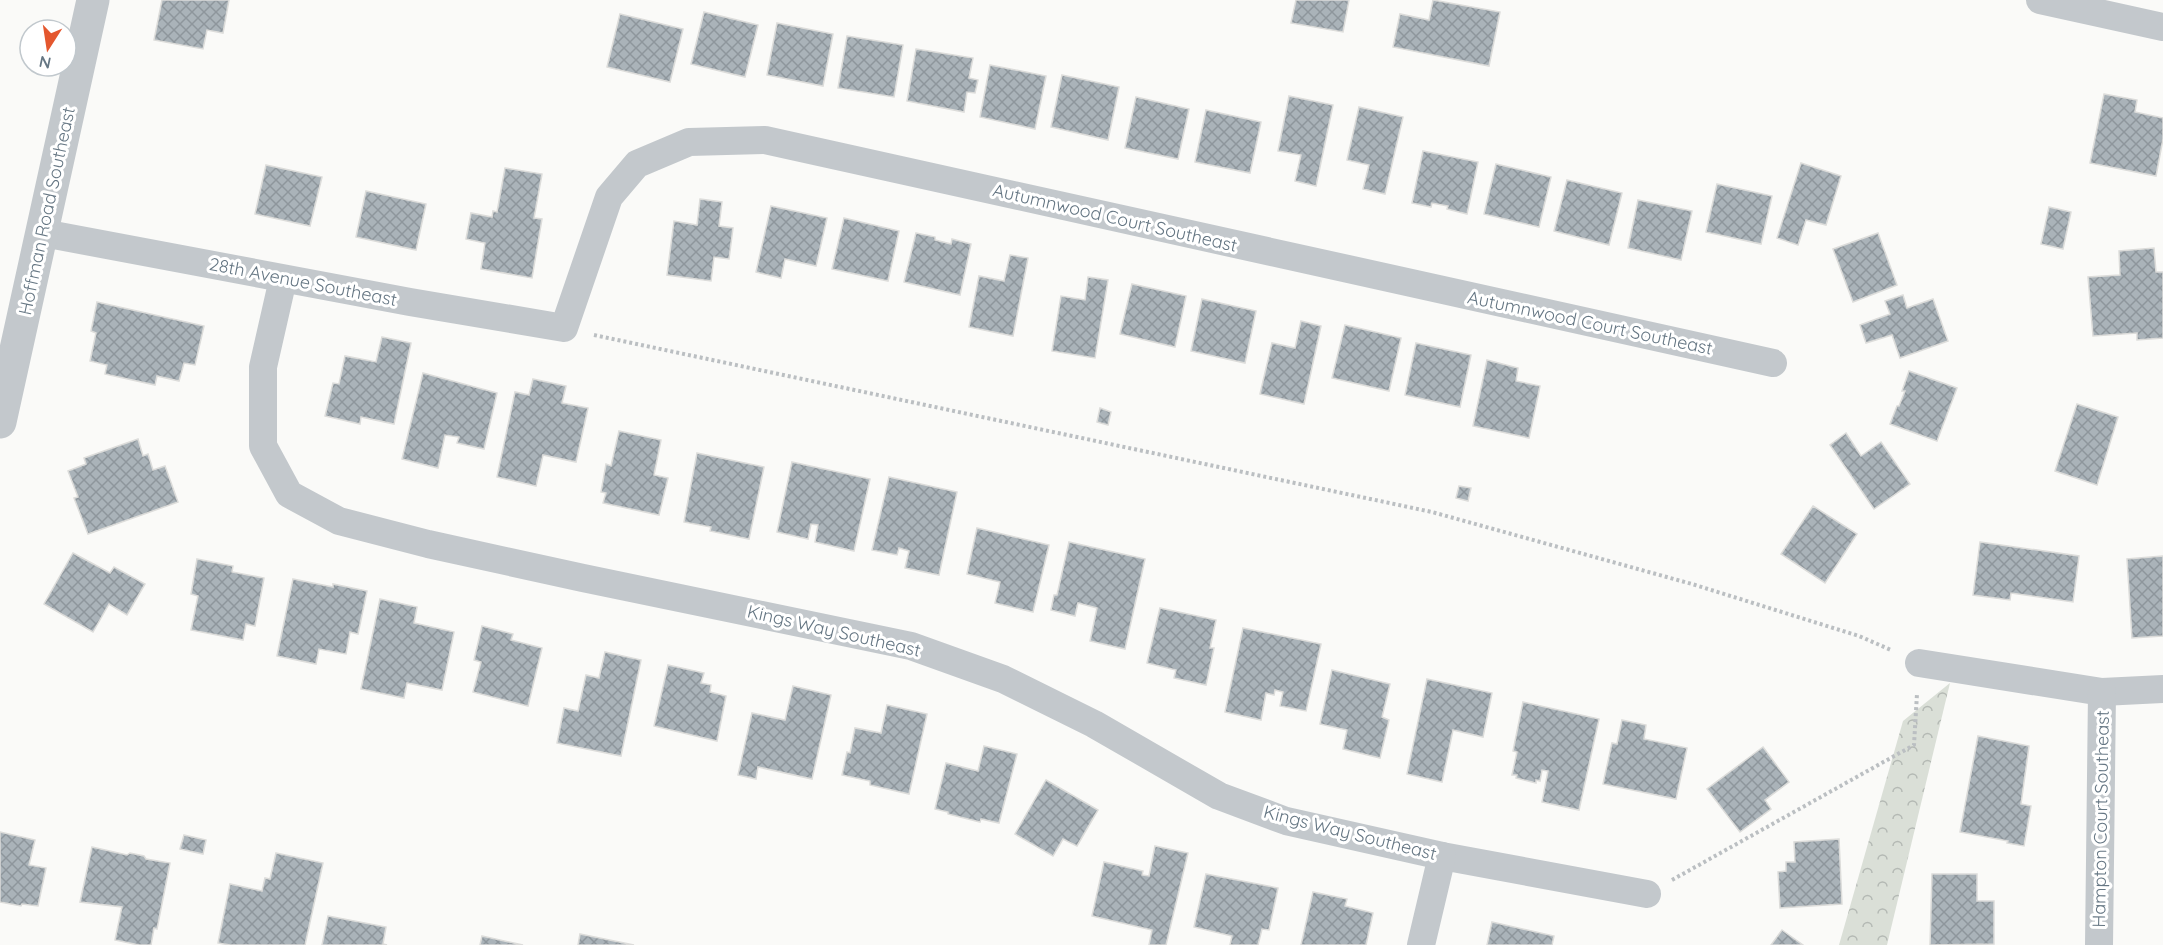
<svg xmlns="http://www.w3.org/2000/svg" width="2163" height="945" font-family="Quicksand,sans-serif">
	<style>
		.forest { fill: url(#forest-crowns) }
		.building { fill: url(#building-cross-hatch); stroke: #dcdcda; stroke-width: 1.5 }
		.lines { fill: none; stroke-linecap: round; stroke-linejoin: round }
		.path { stroke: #bbbfc2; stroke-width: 4; stroke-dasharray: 3 3; stroke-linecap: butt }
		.minor { stroke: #c3c8cc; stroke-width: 28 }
		.tertiary { stroke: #c3c8cc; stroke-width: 33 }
		.labels { text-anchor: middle; stroke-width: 6; stroke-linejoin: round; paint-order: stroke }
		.street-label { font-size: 18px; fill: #657683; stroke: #fff }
	</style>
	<defs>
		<pattern id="forest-crowns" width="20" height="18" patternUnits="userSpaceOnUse" patternTransform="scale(1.5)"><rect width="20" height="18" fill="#dadfd7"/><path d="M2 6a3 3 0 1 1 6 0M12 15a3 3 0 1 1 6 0" fill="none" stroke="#b4b9b4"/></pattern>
		<pattern id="building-cross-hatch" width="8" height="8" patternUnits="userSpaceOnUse" patternTransform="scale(1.5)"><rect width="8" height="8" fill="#aab3b9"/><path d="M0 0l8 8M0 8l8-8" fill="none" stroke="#8e969c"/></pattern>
	</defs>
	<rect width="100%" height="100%" fill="#fafaf8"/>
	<!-- forest -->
	<polygon class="forest" points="1950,683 1887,945 1839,945 1903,721"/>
	<!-- building -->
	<g class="building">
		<polygon points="162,0 229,0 223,33 207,30 203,49 154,40"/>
		<polygon points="1296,0 1349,0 1343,32 1291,23"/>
		<polygon points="1433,0 1500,12 1489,66 1393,47 1400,14 1429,20"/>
		<polygon points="704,12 758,25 745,77 691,64"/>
		<polygon points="620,14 683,29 670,82 607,67"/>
		<polygon points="777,23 833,34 823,86 767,75"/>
		<polygon points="847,36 903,45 894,97 838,88"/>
		<polygon points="916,49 973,58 969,78 978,80 975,93 967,92 964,112 907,101"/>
		<polygon points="990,65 1046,76 1035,129 980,117"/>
		<polygon points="1062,75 1119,87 1108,140 1051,127"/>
		<polygon points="2104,94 2137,100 2135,112 2163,118 2163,139 2156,176 2090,163"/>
		<polygon points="1289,96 1333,105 1316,186 1295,181 1301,155 1278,151"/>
		<polygon points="1136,97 1189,109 1178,159 1125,148"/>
		<polygon points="1359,107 1403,117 1385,194 1363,189 1369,165 1347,160"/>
		<polygon points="1206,110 1261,122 1250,173 1195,162"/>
		<polygon points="1423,151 1478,162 1467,214 1447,209 1448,206 1432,203 1431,207 1412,203"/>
		<polygon points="1801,163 1841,176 1826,225 1806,220 1798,245 1777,238"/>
		<polygon points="1496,164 1551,177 1539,227 1484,214"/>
		<polygon points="266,165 322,177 310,226 255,214"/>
		<polygon points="505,168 542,174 534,218 542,219 532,278 481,269 485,243 466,239 471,213 492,217 493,211 497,212"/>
		<polygon points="1567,180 1622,193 1609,245 1554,231"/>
		<polygon points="1717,184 1772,196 1761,244 1706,232"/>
		<polygon points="366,191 426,204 416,250 356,237"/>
		<polygon points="700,199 722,202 719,226 733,228 729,259 714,257 711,281 667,275 674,221 697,225"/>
		<polygon points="1638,200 1692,211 1681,260 1628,248"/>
		<polygon points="771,206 827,218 816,266 785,259 781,278 756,272"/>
		<polygon points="2049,207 2071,212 2063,249 2041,244"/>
		<polygon points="844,218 899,231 888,281 832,269"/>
		<polygon points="916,233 935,237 935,240 951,244 952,239 971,244 960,295 904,282"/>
		<polygon points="1878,233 1897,285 1853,302 1833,249"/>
		<polygon points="2154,248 2156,272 2163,272 2163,338 2137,340 2137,333 2093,336 2088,277 2120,275 2119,251"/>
		<polygon points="1010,255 1028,258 1013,336 969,327 979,276 1004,281"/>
		<polygon points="1088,277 1108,280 1095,358 1052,351 1061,296 1085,300"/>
		<polygon points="1132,284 1186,296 1175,347 1120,334"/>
		<polygon points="1903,295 1907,308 1933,299 1948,341 1900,358 1892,335 1866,343 1860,325 1890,314 1885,301"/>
		<polygon points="1202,299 1256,311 1245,363 1191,351"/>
		<polygon points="97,302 204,326 195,365 184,363 179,381 157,376 155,385 105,374 107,365 90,361 96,333 91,331"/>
		<polygon points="1301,321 1321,326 1304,404 1260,394 1272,343 1295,348"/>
		<polygon points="1345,325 1401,338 1389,391 1332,378"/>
		<polygon points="382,337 411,343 394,424 361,417 360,424 325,416 333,383 339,384 345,356 376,362"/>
		<polygon points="1416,343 1471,355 1460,407 1405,395"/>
		<polygon points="1487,360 1518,368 1516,381 1540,386 1529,438 1473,426"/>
		<polygon points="1909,371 1957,388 1937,441 1890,424 1897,406 1899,406 1905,391 1902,391"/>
		<polygon points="423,373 497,393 484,449 457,443 459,437 445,435 438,468 402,459"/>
		<polygon points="533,379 566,386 562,403 588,408 576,462 543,455 536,486 497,477 515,392 529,395"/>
		<polygon points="2077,404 2118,417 2097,485 2055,471"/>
		<polygon points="1100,408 1111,412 1108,425 1097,422"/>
		<polygon points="619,431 661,440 654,475 668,478 659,515 603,503 606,493 601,492 606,464 611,466"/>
		<polygon points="1846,433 1861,456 1881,442 1910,484 1874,509 1830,445"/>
		<polygon points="138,439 143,456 148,454 153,470 165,466 178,502 88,534 74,498 78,497 68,471 86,464 84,458"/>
		<polygon points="697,453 764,467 749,539 710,531 711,527 684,522"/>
		<polygon points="792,462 870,479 854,551 815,542 818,525 811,524 808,539 777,532"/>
		<polygon points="889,477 957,492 939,575 905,568 909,551 899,548 897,555 872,550"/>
		<polygon points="1459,486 1471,488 1468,501 1456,498"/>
		<polygon points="1813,506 1857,534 1825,583 1781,554"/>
		<polygon points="977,528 1049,545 1033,612 995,603 1000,582 967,574"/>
		<polygon points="1069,542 1145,559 1125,649 1090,641 1097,608 1078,603 1075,616 1051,610 1054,595 1057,595"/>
		<polygon points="1980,542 2079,556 2073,602 2011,593 2010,600 1973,595"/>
		<polygon points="73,553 110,573 114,567 145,584 127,615 109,604 93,632 44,604"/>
		<polygon points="2163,556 2163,636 2132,638 2127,559"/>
		<polygon points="197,559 233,566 232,572 264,578 255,626 246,624 243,640 191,630 198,596 191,594"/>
		<polygon points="293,579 333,587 333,584 367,591 358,634 350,632 346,654 319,649 316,664 277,656"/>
		<polygon points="380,599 417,607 414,623 454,632 442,690 407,683 404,698 361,689"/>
		<polygon points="1160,608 1216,620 1210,648 1214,648 1206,685 1174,678 1176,670 1147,663"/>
		<polygon points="482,626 513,634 511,640 542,648 528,706 473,692 481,662 474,660"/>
		<polygon points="1243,628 1321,644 1306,711 1280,706 1283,692 1275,690 1274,695 1266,693 1261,720 1225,712"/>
		<polygon points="605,652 641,660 621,756 557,743 564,708 578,711 586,675 599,678"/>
		<polygon points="668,665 704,673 701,683 711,685 710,692 726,696 717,741 654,726"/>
		<polygon points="1332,670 1390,684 1382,717 1389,720 1380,758 1343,749 1347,730 1320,724"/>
		<polygon points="1427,679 1492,693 1483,737 1453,730 1442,782 1407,774"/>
		<polygon points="793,686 831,695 812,779 758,767 756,779 738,775 752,713 785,720"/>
		<polygon points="1523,702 1599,719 1579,810 1542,802 1548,771 1542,770 1540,781 1536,780 1536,783 1516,778 1517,775 1512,775 1517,752 1513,751"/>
		<polygon points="887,705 927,714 909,794 870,785 870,781 842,775 847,752 850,753 855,728 881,733"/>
		<polygon points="1622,720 1646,725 1644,739 1687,748 1676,799 1603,784 1612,743 1617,744"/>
		<polygon points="1978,736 2029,746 2021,804 2031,806 2024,846 2007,843 2008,841 1960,832"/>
		<polygon points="984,746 1017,754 999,823 981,819 980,822 948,814 948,812 935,809 946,763 978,771"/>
		<polygon points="1763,747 1789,782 1765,800 1771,809 1740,832 1707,789"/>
		<polygon points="1046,780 1098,810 1077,846 1063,839 1053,856 1015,834"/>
		<polygon points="0,832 35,840 29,865 46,868 38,906 22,904 21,906 0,902"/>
		<polygon points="184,835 206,840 203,854 180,849"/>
		<polygon points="1839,839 1842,904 1780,908 1778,872 1786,871 1786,862 1795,862 1794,842"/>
		<polygon points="1155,846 1188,853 1166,945 1149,945 1152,930 1092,916 1104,862 1143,871 1142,875 1149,876"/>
		<polygon points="92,847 127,855 130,853 144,856 146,859 170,863 157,929 154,928 151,945 139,945 115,940 122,907 80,902"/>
		<polygon points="276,853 323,863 305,945 230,945 218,943 230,884 262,891 265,878 270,879"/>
		<polygon points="1206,874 1278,888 1269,930 1262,929 1258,945 1230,945 1232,936 1194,927"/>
		<polygon points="1932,874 1977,874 1977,901 1994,901 1994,944 1930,945"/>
		<polygon points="1313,892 1347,899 1345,906 1373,913 1366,945 1301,945"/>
		<polygon points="328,916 386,927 383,944 387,945 322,945"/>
		<polygon points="1492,922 1554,936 1552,945 1487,945"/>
		<polygon points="1782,930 1803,945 1771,945"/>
		<polygon points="580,934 634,945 578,945"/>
		<polygon points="482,936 523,945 480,945"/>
	</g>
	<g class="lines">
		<!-- path -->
		<g class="path">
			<polyline points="594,335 1432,512 1692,584 1859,636 1891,650"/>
			<polyline points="1672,880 1914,745 1917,694"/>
		</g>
		<!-- minor -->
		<g class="minor">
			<polyline points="2040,0 2163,27"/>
			<polyline points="43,233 410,302 564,328 609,197 637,164 689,142 765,140 1773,363"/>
			<polyline points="283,279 263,367 263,446 289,494 339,521 428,544 583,578 911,646 1003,679 1094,724 1219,796 1286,821 1442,856 1647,894"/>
			<polyline points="1919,663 2102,692 2163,689"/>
			<polyline points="1421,945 1442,856"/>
			<polyline points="2099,945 2102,692"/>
		</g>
		<!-- tertiary -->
		<polyline class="tertiary" points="0,422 93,0"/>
	</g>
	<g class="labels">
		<!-- street labels -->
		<g class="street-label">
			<text transform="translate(47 211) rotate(-78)" y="6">Hoffman Road Southeast</text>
			<text transform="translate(1115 218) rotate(13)" y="6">Autumnwood Court Southeast</text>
			<text transform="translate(303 282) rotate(11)" y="6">28th Avenue Southeast</text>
			<text transform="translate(1590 323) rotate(12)" y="6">Autumnwood Court Southeast</text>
			<text transform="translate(834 631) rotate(13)" y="6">Kings Way Southeast</text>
			<text transform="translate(2101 819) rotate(-89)" y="6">Hampton Court Southeast</text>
			<text transform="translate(1350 833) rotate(14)" y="6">Kings Way Southeast</text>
		</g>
	</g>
	<!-- north arrow -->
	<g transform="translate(48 48) rotate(192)"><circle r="28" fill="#ffffff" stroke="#c1c8cd" stroke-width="1.5"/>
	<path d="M0-4.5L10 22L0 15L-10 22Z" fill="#e4572e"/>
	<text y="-9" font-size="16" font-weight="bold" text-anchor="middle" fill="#657683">N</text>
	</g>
</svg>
